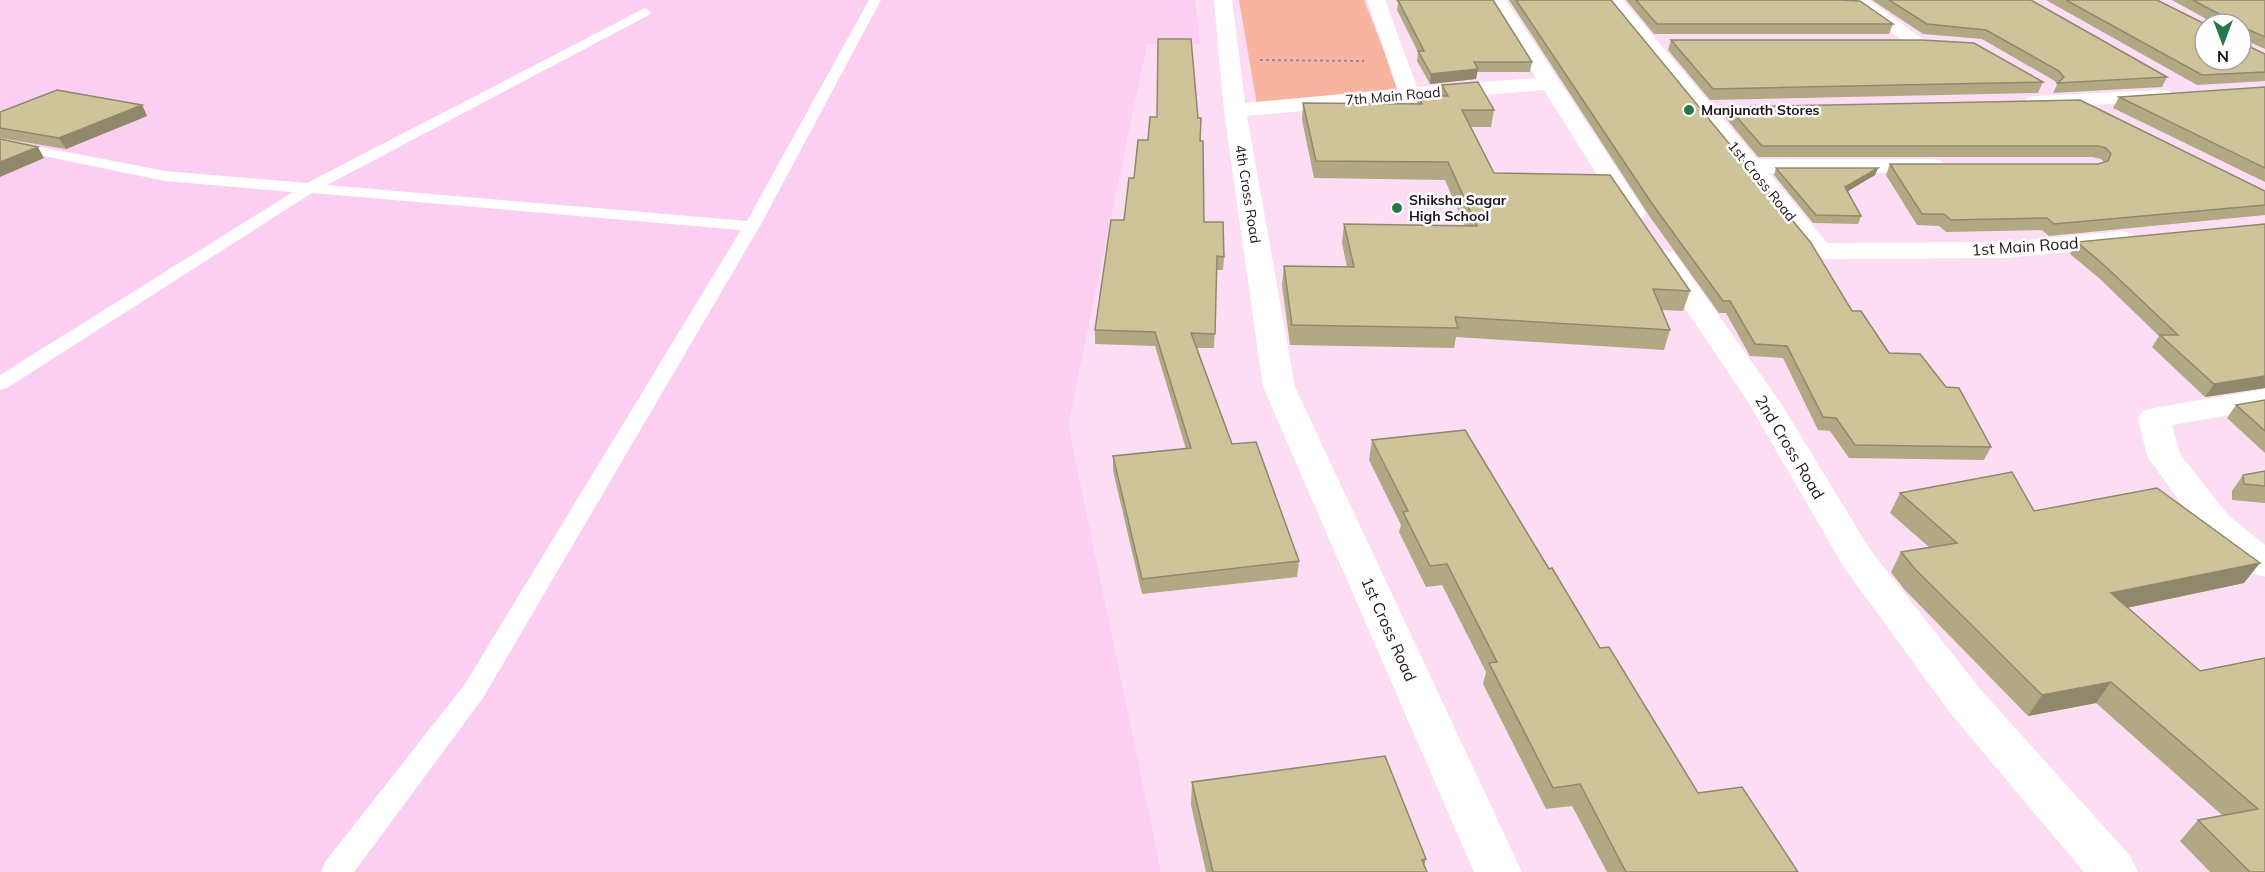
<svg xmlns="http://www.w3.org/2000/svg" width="2265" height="872" font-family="Mulish,sans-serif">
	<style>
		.built { fill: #fccff2 }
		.green { fill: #f9b3a1 }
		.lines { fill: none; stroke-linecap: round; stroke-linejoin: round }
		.path { stroke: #9d8597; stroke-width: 2; stroke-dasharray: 3 3; stroke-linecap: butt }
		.service { fill: #fff; fill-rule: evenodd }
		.minor { fill: #fff; fill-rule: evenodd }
		.wall { fill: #b1a884 }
		.shaded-wall { fill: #90886b }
		.building { fill: #cec399; stroke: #90886b; stroke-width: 1.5 }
		.poi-dot { fill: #267849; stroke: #fff; stroke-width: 2 }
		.labels { text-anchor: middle; stroke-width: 5; stroke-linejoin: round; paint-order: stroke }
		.far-street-label { font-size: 14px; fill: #22141f; stroke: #fff }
		.far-poi-label { font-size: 14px; font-weight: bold; fill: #22141f; stroke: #fff; text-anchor: start }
		.street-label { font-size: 16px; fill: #22141f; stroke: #fff }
	</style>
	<rect width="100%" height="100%" fill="#fcddf4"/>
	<!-- built -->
	<polygon class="built" points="0,0 1195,0 1200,44 1147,44 1068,425 1161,872 0,872"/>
	<!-- green -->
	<polygon class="green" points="1239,0 1364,0 1400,91 1257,105"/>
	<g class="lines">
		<!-- path -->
		<polyline class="path" points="1260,60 1364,61"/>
		<!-- service -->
		<polygon class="service" points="869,0 881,0 760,226 483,698 354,872 321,872 325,862 465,684 741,230 312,193 7,388 0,390 0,375 293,192 165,181 0,147 0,139 165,171 307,183 645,8 651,12 649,15 327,185 747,221"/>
		<!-- minor -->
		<g class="minor">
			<polygon points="1214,0 1232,0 1245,103 1397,89 1367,0 1385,0 1417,87 1536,78 1488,0 1506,0 1646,213 1642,218 1633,221 1624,218 1544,90 1247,116 1295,387 1522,872 1474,872 1263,387 1224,111"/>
			<polygon points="1604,0 1623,0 1757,159 1934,159 1942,161 1946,166 1942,171 1934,173 1769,173 1827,243 2006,242 2122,231 2131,233 2135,239 2131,245 2122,247 2006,258 1820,259 1811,257"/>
			<polygon points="1848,0 1869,0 1927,42 1924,46 1910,46"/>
			<polygon points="2161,90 2169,91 2172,96 2169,101 2036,108 2028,107 2025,102 2028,97 2036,96"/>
			<polygon points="1664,250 1674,252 1780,402 1871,551 1981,690 2131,857 2138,872 2084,872 1951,714 1845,569 1748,402 1651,258 1654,252"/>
			<polygon points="2265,389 2265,409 2172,425 2180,454 2228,515 2265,545 2265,577 2252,573 2202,533 2147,456 2138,418 2143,411 2154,408"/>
		</g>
	</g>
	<!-- wall -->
	<g class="wall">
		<polygon points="1396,0 1493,0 1532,62 1530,72 1477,72 1476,79 1430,84 1417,61 1418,52 1397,10 1398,3"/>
		<polygon points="1509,0 1611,0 1852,311 1889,353 1991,447 1984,460 1849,458 1830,431 1818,430 1783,358 1750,356 1726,313 1719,313 1650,217"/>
		<polygon points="1626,0 1839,0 1893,24 1889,34 1654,34"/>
		<polygon points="1872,0 2031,0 2167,77 2162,87 2053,93 2057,85 2055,81 1982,39 1923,34"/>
		<polygon points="2046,0 2157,0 2205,60 2241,24 2208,24 2210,21 2172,0 2265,0 2265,49 2245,40 2246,45 2265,54 2265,81 2197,85"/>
		<polygon points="1671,40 2043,82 2038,93 1710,100 1668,50"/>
		<polygon points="1442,85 1494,110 1491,127 1470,127 1494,173 1690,291 1683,311 1662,310 1670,330 1664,350 1456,337 1454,348 1290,345 1282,285 1284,266 1347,267 1342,243 1344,224 1465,226 1445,180 1314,178 1302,120 1303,103 1417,104 1418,96 1440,96"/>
		<polygon points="2265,87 2265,182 2113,108 2119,97"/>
		<polygon points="2080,100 2265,191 2265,215 2049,236 2042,230 1946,232 1939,226 1917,225 1886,175 1890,164 2098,164 2104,162 2101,159 2092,157 1758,157 1725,117 1728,107"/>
		<polygon points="142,105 147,116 66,149 0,138 0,112"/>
		<polygon points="1200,141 1204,222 1224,257 1223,270 1217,270 1214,348 1197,348 1232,444 1299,561 1297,577 1142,594 1113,471 1113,456 1186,449 1155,346 1095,344 1095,330 1134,178"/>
		<polygon points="1776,168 1878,168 1875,175 1848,191 1861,216 1858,224 1813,223 1774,175"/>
		<polygon points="2077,242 2265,388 2205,397 2152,347 2159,336 2099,278 2070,254"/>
		<polygon points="2265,400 2265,453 2227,418 2236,405"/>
		<polygon points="1372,440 1549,569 1600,648 1698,793 1798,872 1607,872 1572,806 1546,809 1483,684 1486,672 1442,585 1426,587 1399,532 1401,525 1369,460"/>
		<polygon points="2265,471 2265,503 2232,500 2232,491 2243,475"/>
		<polygon points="1900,493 2034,511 2244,583 2127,608 2200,671 2265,658 2265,872 2210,872 2180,841 2198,820 2223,816 2096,703 2028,716 1904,589 1891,572 1901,552 1929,547 1890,513"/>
		<polygon points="1192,782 1426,859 1424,866 1427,872 1206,872 1191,805"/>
	</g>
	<!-- shaded-wall -->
	<g class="shaded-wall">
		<polygon points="1478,69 1476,79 1430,84 1431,74"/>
		<polygon points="142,105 147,116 66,149 59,138"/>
		<polygon points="38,147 44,158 0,177 0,162"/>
		<polygon points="1878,168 1875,175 1843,194 1845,187"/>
		<polygon points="2265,376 2265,388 2205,397 2214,384"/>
		<polygon points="2260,563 2244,583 2097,614 2111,593"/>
		<polygon points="2111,682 2096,703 2028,716 2042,695"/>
	</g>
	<!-- building -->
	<g class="building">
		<polygon points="1398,0 1493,0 1532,62 1474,62 1478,69 1431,74 1418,51 1424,51"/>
		<polygon points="1516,0 1611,0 1811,243 1852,311 1861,311 1889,353 1920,354 1946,387 1959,388 1991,447 1855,445 1836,418 1823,417 1787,346 1755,344 1730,301 1723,301 1653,205"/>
		<polygon points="1636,0 1839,0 1860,1 1893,24 1657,24"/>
		<polygon points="1889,0 2031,0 2167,77 2058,83 2064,77 2059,71 1986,30 1927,24"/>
		<polygon points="2066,0 2157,0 2205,24 2205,60 2241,60 2241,24 2212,24 2212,17 2219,14 2193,0 2265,0 2265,37 2245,28 2246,45 2265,54 2265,72 2202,75"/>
		<polygon points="1158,39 1191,39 1198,118 1201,118 1200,141 1203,141 1204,222 1223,222 1224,257 1217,256 1215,334 1191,333 1232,444 1256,442 1299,561 1142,579 1113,456 1191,448 1155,332 1095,330 1111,220 1124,220 1129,178 1134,178 1138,140 1148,140 1150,117 1157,117"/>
		<polygon points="1671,40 1921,40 1974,43 2043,82 1713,89"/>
		<polygon points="1478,82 1494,110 1462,110 1494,173 1610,175 1690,291 1653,289 1670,330 1455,317 1458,328 1292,325 1284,266 1354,267 1344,224 1477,226 1448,162 1316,161 1303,103 1422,104 1418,96 1448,96 1442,85"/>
		<polygon points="2265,87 2265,168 2119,97"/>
		<polygon points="57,90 142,105 59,138 0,128 0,112"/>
		<polygon points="2080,100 2265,191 2265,205 2054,224 2047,218 1951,220 1944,214 1922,214 1890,164 2098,164 2108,161 2111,154 2106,148 2098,146 1762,146 1728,107"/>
		<polygon points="0,139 38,147 0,162"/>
		<polygon points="1776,168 1878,168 1845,187 1861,216 1816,215"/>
		<polygon points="2265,224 2265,376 2214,384 2160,335 2178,335 2105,266 2077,242"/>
		<polygon points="2265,400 2265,431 2236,405"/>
		<polygon points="1465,430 1549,569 1552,568 1600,648 1609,647 1698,793 1742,787 1798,872 1626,872 1580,784 1553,788 1489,663 1497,662 1447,564 1430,566 1403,512 1408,511 1372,440"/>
		<polygon points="2265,471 2265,486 2244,484 2243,475"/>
		<polygon points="2012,472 2034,511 2157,488 2260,563 2111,593 2200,671 2265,658 2265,872 2250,872 2198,820 2258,809 2111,682 2042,695 1915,569 1901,552 1957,543 1900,493"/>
		<polygon points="1385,756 1426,859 1422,860 1427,872 1213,872 1192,782"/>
	</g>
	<!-- markers -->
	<g class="poi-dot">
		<circle cx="1689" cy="110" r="6"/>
		<circle cx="1397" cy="208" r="6"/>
	</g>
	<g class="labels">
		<!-- far-street labels -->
		<g class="far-street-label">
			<text transform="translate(1393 96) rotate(-5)" y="5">7th Main Road</text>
			<text transform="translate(1762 181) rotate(51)" y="5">1st Cross Road</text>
			<text transform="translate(1248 194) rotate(81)" y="5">4th Cross Road</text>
		</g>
		<!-- far-poi labels -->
		<g class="far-poi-label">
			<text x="1701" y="115">Manjunath Stores</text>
			<text x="1409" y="205">Shiksha Sagar<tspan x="1409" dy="16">High School</tspan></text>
		</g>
		<!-- street labels -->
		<g class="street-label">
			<text transform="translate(2025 246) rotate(-4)" y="6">1st Main Road</text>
			<text transform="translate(1790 447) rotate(59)" y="6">2nd Cross Road</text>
			<text transform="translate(1389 629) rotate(66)" y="6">1st Cross Road</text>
		</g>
	</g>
	<!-- north arrow -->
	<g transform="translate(2223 42) rotate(180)"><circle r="28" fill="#ffffff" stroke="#a7a1a5" stroke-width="1.5"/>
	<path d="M0-4.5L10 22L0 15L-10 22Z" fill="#267849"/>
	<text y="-9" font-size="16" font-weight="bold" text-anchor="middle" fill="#22141f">N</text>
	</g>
</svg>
